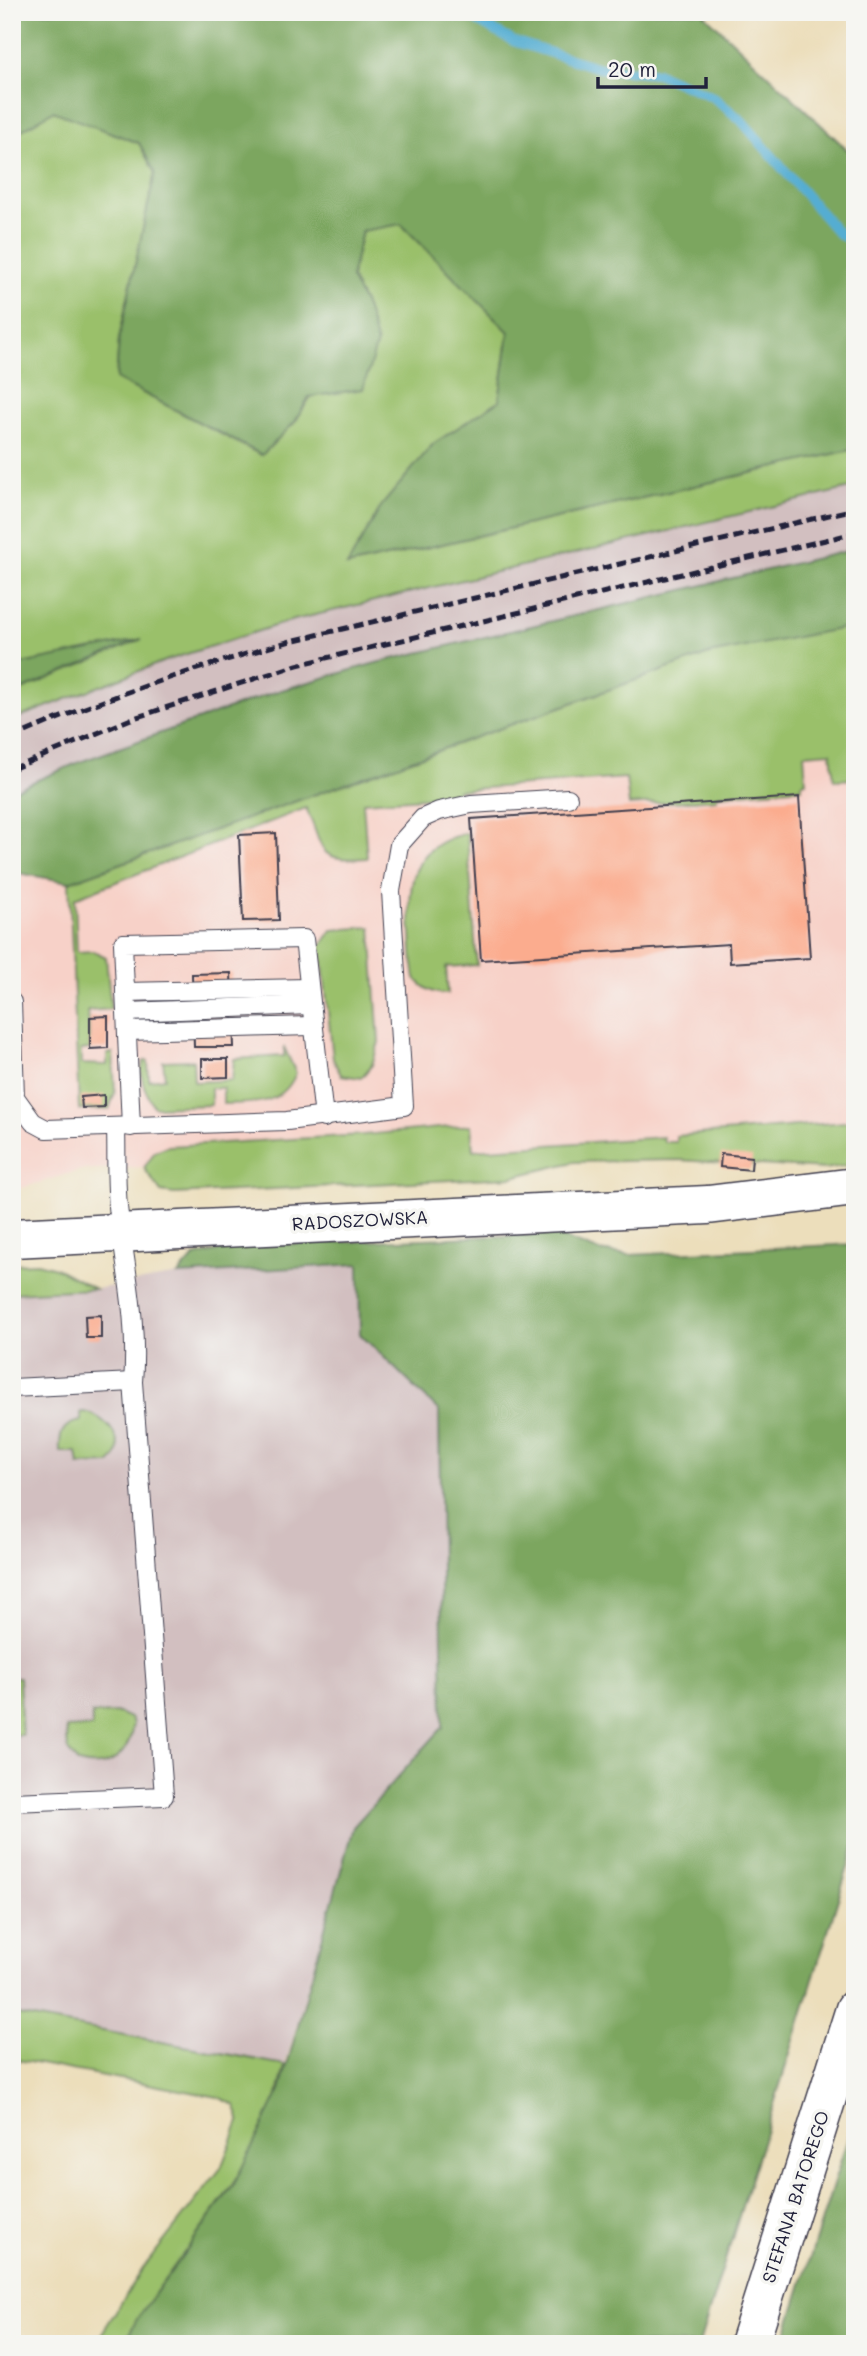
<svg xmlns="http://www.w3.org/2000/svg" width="867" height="2356" font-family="Mali,sans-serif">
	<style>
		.built { fill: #f7d1c8 }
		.industrial { fill: #d2bfc0 }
		.green { fill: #9ac06b; stroke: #5e7153; stroke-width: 2 }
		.forest { fill: #7ba65f; stroke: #4e644d; stroke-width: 2 }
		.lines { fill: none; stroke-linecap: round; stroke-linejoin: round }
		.stream { stroke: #55add2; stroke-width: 10 }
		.building { fill: #fbac8e }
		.lane-casing { stroke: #403e4e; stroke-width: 20 }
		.secondary-casing { stroke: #403e4e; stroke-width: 41 }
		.lane { stroke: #fff; stroke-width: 18 }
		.secondary { stroke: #fff; stroke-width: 38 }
		.rail { stroke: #22223b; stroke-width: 5; stroke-dasharray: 10 5; stroke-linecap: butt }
		.labels { text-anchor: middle; stroke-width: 7; stroke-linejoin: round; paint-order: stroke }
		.street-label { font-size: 18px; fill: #22223b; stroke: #f6f6f2 }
	</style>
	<rect width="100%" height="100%" fill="#f6f6f2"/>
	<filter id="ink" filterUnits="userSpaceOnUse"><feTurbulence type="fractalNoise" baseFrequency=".0143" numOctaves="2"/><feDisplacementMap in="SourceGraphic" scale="14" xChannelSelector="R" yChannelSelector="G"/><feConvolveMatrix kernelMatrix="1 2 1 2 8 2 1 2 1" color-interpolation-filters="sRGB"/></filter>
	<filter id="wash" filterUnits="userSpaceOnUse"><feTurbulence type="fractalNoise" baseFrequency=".00686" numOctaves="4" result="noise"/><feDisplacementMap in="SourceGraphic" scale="28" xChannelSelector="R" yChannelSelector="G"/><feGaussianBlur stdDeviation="1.57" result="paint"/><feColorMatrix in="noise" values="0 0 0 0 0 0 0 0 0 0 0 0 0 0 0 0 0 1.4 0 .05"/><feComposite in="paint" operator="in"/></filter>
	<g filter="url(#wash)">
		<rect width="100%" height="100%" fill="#ecdebb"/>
		<!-- built -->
		<polygon class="built" points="855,625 855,1133 81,1170 12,1191 12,872 69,882 540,711"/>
		<!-- industrial -->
		<g class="industrial">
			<polygon points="855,487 855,549 585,612 278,691 77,763 12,791 12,720 165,661 290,621"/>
			<polygon points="359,1264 360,1334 439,1411 443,1727 353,1827 285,2065 12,2014 12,1293 95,1289 178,1275"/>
		</g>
		<!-- green -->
		<g class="green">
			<polygon points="53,111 139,143 155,173 119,339 116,379 261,455 295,422 366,307 351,278 362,231 401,224 509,332 499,401 433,444 348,566 855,449 855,487 290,621 165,661 12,720 12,694 137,641 12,666 12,136"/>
			<path d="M855,625V779L834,780L831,752L804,754L806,782L802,783V788L717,795V799L629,805L626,778L457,790L456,796L363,802L367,858C314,863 325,848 306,808L75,898L77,952L94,951L106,957L111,1009L88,1011L90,1049L81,1050V1064L107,1065V1054L113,1053L115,1092L109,1109L79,1110L69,882L709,654Z"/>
			<path d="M467,833L477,965L446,967L448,994C433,994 424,989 415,978C412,964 412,949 411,934C407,886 410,845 467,833Z"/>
			<polygon points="371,927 379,1042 372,1065 361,1078 341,1075 333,1059 321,946 332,930"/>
			<path d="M284,1047L296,1073C283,1106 254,1103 223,1104V1088H211V1105L154,1107C146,1092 137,1077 144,1061H148L149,1080L165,1078L163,1061L193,1060L194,1082L232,1080L234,1059L284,1056Z"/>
			<polygon points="855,1121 855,1164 825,1169 678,1160 574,1162 512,1177 174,1194 161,1192 144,1168 155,1151 168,1146 363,1135 471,1125 473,1150 663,1137 664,1142 676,1142 676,1136"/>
			<polygon points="37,1263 56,1268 95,1289 12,1293 12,1264"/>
			<path d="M81,1412C103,1412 134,1446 109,1464L79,1465L77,1452H60C59,1434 62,1424 81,1421Z"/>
			<polygon points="12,1677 19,1677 22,1735 12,1735"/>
			<path d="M119,1713L130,1718L133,1723C130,1755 109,1772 78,1763L68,1750L66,1728L92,1727V1714Z"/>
			<path d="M12,2014L285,2065C264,2173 174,2250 124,2344H95L144,2267L221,2168L240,2119L235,2105L218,2097L12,2059Z"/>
		</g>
		<!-- forest -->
		<g class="forest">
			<polygon points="12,12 702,12 855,157 855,449 347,566 382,505 433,444 499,401 509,332 401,224 362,231 351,278 366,307 377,343 363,389 309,397 295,422 262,455 116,379 119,339 155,173 139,143 53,111 12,136"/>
			<polygon points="855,549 855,626 709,654 69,882 12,872 12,791 77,763 278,691 376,663"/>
			<polygon points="142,639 12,694 12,666"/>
			<polygon points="553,1234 598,1251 629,1255 855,1244 855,1845 699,2344 124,2344 137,2319 234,2184 280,2090 353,1827 443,1727 439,1411 360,1334 359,1264 178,1275 194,1257 239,1246"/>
			<polygon points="855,2115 855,2344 783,2344"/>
		</g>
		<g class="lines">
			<!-- stream -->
			<polyline class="stream" points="461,12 513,41 599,68 657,73 713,97 741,120 839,234 855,242"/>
		</g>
		<g id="blocks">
			<!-- building -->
			<g class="building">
				<polygon points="799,797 810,958 730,963 729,944 481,960 471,819"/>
				<polygon points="276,833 279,920 243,921 239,835"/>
				<polygon points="231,973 234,1047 194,1047 192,974"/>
				<polygon points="108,1016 108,1048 90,1049 90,1017"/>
				<polygon points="202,1059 228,1059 228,1077 202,1078"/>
				<polygon points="104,1095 104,1107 82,1108 81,1097"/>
				<polygon points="721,1154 752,1157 751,1170 720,1167"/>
				<polygon points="101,1315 101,1338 86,1338 85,1316"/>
			</g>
		</g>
	</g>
	<g filter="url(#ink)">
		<use href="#blocks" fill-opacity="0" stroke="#403e4e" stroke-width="2"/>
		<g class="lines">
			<defs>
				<g id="lane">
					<polyline points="125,992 308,988"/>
					<polyline points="12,1002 15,1097 33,1122 46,1129 287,1121 404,1106 391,891 399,845 423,818 439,811 471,804 568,798"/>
					<polyline points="127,1012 310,1005"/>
					<polyline points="127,1031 311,1026"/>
					<polyline points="131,1127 123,943 304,939 324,1118"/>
					<polyline points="12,1388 133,1382"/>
					<path d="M12,1802L164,1796L133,1382C138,1324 126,1272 119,1215C115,1187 117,1157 116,1129"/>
				</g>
				<g id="secondary">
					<polyline points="12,1238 708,1205 855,1187"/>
					<polyline points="749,2344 855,2009"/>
				</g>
			</defs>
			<!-- lane casing -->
			<use href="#lane" class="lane-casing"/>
			<!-- secondary casing -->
			<use href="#secondary" class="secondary-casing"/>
			<!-- lane -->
			<use href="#lane" class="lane"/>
			<!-- secondary -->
			<use href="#secondary" class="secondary"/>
			<!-- rail -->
			<g class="rail">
				<path d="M12,738C102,698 196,668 291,641L855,509"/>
				<polyline points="12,769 131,719 297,665 855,533"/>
			</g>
		</g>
	</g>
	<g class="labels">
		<!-- street labels -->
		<g class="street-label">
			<text transform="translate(360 1221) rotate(-3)" y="6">RADOSZOWSKA</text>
			<text transform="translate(796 2197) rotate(-72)" y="6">STEFANA BATOREGO</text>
		</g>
	</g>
	<!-- margin -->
	<rect width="867" height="2356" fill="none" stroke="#f6f6f2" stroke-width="42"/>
	<!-- scale -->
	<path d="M598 77v10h108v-10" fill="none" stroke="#22223b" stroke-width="3.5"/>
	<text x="608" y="77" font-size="21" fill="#22223b" stroke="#f6f6f2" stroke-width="5" paint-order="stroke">20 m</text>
</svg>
